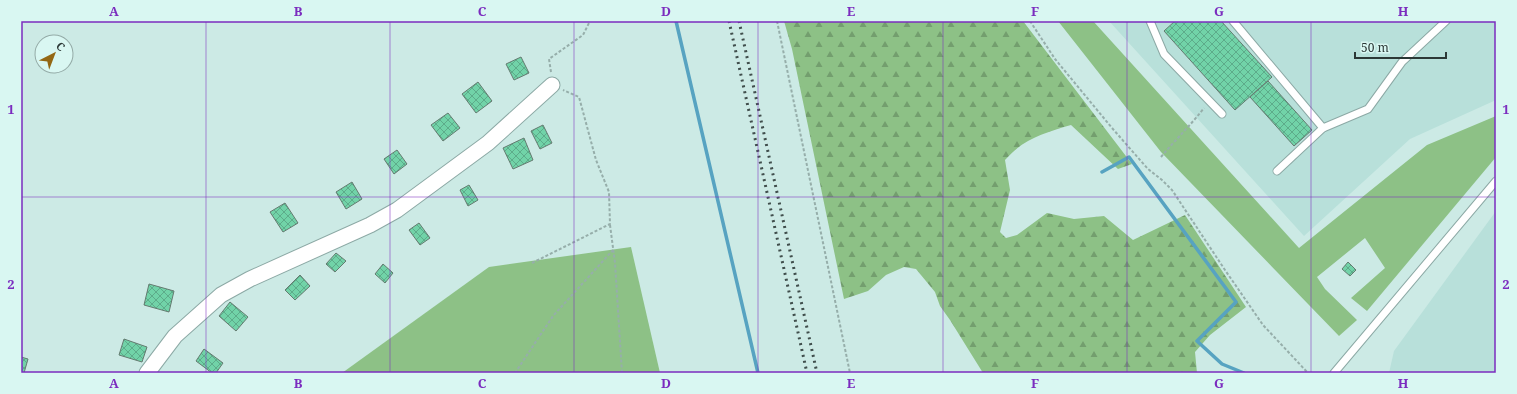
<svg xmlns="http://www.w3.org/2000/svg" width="1517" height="394" font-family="'Noto Serif',serif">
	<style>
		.built { fill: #b8e0da }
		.green { fill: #8dc186 }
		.forest { fill: url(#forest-firs) }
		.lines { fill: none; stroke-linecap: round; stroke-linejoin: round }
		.stream { stroke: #57a3c1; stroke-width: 3.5 }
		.building { fill: url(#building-cross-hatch); stroke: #647b70 }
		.lane-casing { stroke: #8ca9a5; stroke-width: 9 }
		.street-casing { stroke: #8ca9a5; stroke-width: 17 }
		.path { stroke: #96aeaa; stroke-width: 2; stroke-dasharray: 3 2; stroke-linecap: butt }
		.lane { stroke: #fff; stroke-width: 7 }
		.street { stroke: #fff; stroke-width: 15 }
		.rail { stroke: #404e4c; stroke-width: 3; stroke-dasharray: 2 4; stroke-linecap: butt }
		.grid { fill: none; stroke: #7b2cbf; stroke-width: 1; stroke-opacity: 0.55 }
		.neatline { fill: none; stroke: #7b2cbf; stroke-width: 1.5 }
		.grid-label { font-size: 13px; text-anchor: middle; font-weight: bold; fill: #7b2cbf }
	</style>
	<defs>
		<pattern id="forest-firs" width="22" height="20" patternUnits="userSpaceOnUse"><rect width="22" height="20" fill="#8dc186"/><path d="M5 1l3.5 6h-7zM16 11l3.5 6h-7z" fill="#739e6e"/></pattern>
		<pattern id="building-cross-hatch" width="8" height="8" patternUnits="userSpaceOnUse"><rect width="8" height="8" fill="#71d3a8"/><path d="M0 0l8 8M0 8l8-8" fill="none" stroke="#5dac8a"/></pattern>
	</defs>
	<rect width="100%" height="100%" fill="#cceae5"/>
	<!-- built -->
	<g class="built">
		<polygon points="1109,21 1496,21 1496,100 1410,139 1304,236"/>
		<polygon points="1496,211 1496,373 1389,373 1394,351"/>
	</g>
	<!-- green -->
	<g class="green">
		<polygon points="1058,21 1093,21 1299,248 1427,145 1496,116 1496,157 1367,311 1351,298 1385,268 1365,238 1317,277 1325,289 1357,320 1339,336 1161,152"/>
		<polygon points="631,247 660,373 342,373 489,267"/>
	</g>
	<!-- forest -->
	<path class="forest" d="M784,21H1023L1132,164L1118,169L1071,125C1044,133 1023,139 1005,160L1010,190L1000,232L1006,238L1017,235L1047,213L1074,219L1104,216L1133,240L1185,215L1246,307L1210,335L1195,352L1197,373H983L950,320L940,306L935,292L916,269L904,267L886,275L868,291L844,299L792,49Z"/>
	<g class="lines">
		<!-- stream -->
		<g class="stream">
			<polyline points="676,21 758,373"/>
			<polyline points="1102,172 1129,157 1236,302 1197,341 1222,364 1244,373"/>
		</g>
	</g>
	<!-- building -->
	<g class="building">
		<polygon points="1175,21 1221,21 1272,77 1235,110 1164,31"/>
		<polygon points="521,57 529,73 514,80 506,64"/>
		<polygon points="1268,81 1312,130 1294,146 1250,97"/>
		<polygon points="478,82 492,101 476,113 462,94"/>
		<polygon points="448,113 460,128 443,141 431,125"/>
		<polygon points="543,125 552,143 540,149 531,131"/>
		<polygon points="524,138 533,160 513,169 503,148"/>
		<polygon points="397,150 407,164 394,174 384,159"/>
		<polygon points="352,182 362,199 346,209 336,192"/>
		<polygon points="469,185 478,200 468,206 460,190"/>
		<polygon points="285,203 298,223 283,232 270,212"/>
		<polygon points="419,223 430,238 420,245 409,230"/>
		<polygon points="336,253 346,261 335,272 326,264"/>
		<polygon points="1348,262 1356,270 1350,276 1342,269"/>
		<polygon points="383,264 393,273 385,283 375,274"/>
		<polygon points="300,275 310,286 295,300 285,290"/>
		<polygon points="149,284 174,291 169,312 144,305"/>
		<polygon points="230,302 248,317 236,331 219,316"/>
		<polygon points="124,339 147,347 142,362 119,355"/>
		<polygon points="204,349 223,363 216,373 212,373 196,361"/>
		<polygon points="21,357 28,359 24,373 21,373"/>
	</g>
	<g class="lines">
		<defs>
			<g id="lane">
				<polyline points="1150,21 1164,54 1222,114"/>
				<polyline points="1233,21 1323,128"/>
				<polyline points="1277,171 1323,128 1368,109 1402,62 1446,21"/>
				<polyline points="1334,373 1496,181"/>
			</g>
			<polyline id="street" points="147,373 175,336 221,295 250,279 370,225 397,210 488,143 552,85"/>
		</defs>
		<!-- lane casing -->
		<use href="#lane" class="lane-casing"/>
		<!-- street casing -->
		<use href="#street" class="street-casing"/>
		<!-- path -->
		<g class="path">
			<polyline points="777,21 850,373"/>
			<polyline points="1030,21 1055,59 1112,128 1148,169 1162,180 1172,190 1225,270 1263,325 1308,373"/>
			<polyline points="551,72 549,59 583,35 590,21"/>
			<path d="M1161,157C1175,140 1191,125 1204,108"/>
			<polyline points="610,225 615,263 622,373"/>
			<polyline points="532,263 610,224 609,192 596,160 579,97 563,90"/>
			<polyline points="515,373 553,316 613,250"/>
		</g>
		<!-- lane -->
		<use href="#lane" class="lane"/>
		<!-- street -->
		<use href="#street" class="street"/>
		<!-- rail -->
		<g class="rail">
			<polyline points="729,21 807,373"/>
			<polyline points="739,21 817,373"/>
		</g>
	</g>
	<!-- grid -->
	<path class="grid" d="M206,21V373M390,21V373M574,21V373M758,21V373M943,21V373M1127,21V373M1311,21V373M21,197H1496"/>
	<!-- border -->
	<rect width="1517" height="394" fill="none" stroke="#d9f7f2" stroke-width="44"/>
	<!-- north arrow -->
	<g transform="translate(54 54) rotate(42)"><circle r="19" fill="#d9f7f2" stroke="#94aba7"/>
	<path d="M0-3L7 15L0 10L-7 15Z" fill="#946814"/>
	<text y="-6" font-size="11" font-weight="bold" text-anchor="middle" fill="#2c3836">С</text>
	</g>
	<!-- scale -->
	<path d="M1355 52v6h91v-6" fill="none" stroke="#2c3836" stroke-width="2"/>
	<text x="1361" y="52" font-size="12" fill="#2c3836" stroke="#d9f7f2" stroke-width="3" paint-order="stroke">50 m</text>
	<rect x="22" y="22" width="1473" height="350" class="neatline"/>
	<g class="grid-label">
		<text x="114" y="16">A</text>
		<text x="298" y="16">B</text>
		<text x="482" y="16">C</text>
		<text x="666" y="16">D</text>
		<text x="851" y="16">E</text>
		<text x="1035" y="16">F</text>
		<text x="1219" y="16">G</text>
		<text x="1403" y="16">H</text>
		<text x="11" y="114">1</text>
		<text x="1506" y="114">1</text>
		<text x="11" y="289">2</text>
		<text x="1506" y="289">2</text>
		<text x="114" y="388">A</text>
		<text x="298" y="388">B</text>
		<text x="482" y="388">C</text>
		<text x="666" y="388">D</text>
		<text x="851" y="388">E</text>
		<text x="1035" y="388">F</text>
		<text x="1219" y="388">G</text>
		<text x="1403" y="388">H</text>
	</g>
</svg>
